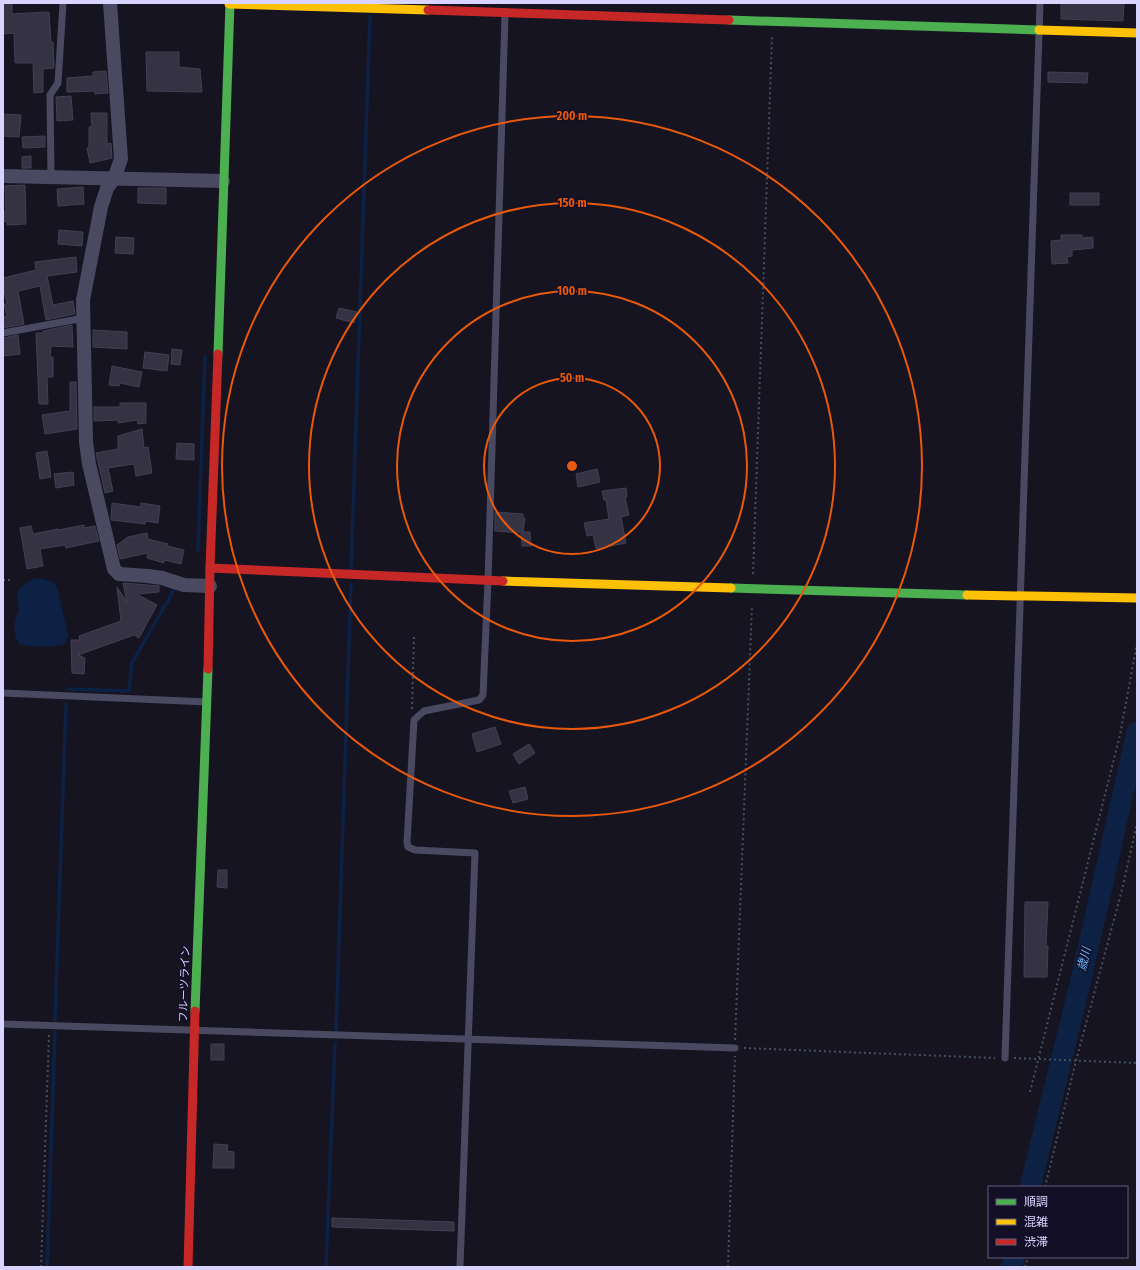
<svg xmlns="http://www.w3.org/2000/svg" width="1140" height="1270" font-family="'Fira Sans Condensed','Noto Sans JP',sans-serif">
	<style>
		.water { fill: #0d2144 }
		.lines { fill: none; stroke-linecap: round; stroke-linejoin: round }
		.stream { stroke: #0d2144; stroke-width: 3.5 }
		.river { stroke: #0d2144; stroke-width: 21 }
		.building { fill: #343243; stroke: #433f54 }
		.path { stroke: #44505f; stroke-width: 2; stroke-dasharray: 2 3; stroke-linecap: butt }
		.lane { stroke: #4a4962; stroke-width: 7 }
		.street { stroke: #4a4962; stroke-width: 14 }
		.fast { stroke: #4caf50; stroke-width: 9 }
		.slow { stroke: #ffc107; stroke-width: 9 }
		.jam { stroke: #c62828; stroke-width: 9 }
		.ring { fill: none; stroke: #e8590c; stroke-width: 2 }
		.labels { text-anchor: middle; stroke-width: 3; stroke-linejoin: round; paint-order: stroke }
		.street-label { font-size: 11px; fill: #d9d4ff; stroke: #130f26 }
		.water-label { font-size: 12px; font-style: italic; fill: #62b6ff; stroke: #130f26 }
		.centre { fill: #e8590c; stroke: #130f26; stroke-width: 2 }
		.ring-label { font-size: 12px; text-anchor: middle; font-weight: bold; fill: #e8590c; stroke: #130f26; stroke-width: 3; stroke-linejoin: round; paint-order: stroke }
	</style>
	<rect width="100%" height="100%" fill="#161421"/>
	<!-- water -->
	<path class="water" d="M38,578L54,582L58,590L68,635L65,644C51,648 32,647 19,644C13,634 13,620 19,611C18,598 13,591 27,583C31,580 33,579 38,578Z"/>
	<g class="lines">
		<!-- stream -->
		<g class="stream">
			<polyline points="198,550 205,356"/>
			<polyline points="351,569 370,16"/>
			<polyline points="68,689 129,691 132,663 174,590"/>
			<polyline points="55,1020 66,704"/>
			<polyline points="336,1031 351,584"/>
			<polyline points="47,1267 55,1032"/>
			<polyline points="326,1267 335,1043"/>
		</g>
		<!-- river -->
		<g class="river">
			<polyline points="1030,1187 1079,988 1137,732"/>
			<polyline points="1011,1267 1014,1257"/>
		</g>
	</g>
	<!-- building -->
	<g class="building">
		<polygon points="3,3 12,3 12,14 49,12 51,42 53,42 54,68 43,69 43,92 34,93 33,63 15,63 14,33 3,34"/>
		<polygon points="1061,3 1124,3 1123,21 1061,19"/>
		<polygon points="146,52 179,52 179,67 200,69 202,92 147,91"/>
		<polygon points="106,71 108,93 95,94 95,91 67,92 67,78 93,76 93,72"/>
		<polygon points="1048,72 1088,73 1087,83 1048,82"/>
		<polygon points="71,96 73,120 57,121 56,97"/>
		<polygon points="91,113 107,113 107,144 111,143 112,158 90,163 87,148 89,148 89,127 92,127"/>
		<polygon points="3,114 21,115 19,137 3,136"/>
		<polygon points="45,136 45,147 23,148 22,137"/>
		<polygon points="31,156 31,168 22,168 22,157"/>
		<polygon points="25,185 26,224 7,225 7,222 3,221 3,211 6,211 5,186"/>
		<polygon points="83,187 84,204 58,206 57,189"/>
		<polygon points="138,188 166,188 166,204 138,203"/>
		<rect x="1070" y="193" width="29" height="12"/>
		<polygon points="59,230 83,232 82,246 58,244"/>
		<polygon points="1061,235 1082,235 1082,238 1093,237 1093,248 1072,250 1072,256 1067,257 1068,263 1052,264 1051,241 1061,240"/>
		<polygon points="116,237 134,238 133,254 115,253"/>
		<polygon points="76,257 77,272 47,276 53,305 73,301 75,314 46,320 40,286 18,291 24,324 3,328 3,317 7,317 4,304 7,304 3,286 3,278 36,270 35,262"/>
		<polygon points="339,308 357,312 354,323 336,318"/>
		<polygon points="72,325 73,347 51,346 50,357 53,357 53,377 47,377 48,404 39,404 36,333 43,333 43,331"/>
		<polygon points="93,330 127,332 127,349 93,347"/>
		<polygon points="18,335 20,354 3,356 3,338"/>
		<polygon points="172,349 182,350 180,365 171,364"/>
		<polygon points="145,352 169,355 167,371 143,368"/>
		<polygon points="112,366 142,372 139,387 120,383 119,386 109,385"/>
		<polygon points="70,382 76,382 77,429 45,434 42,415 70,411"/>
		<polygon points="120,403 146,403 146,423 138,424 137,420 118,423 118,420 94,421 94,407 120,407"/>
		<polygon points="142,429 144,448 148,447 152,473 136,476 134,464 108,468 113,491 105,493 96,453 118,449 118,436"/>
		<polygon points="177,443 194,444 194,460 176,459"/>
		<polygon points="47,451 51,477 40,479 36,453"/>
		<polygon points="597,469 600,482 578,487 576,474"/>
		<polygon points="73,472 74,485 56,488 54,474"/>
		<polygon points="626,488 627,497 625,497 629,515 621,517 626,543 596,549 593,535 587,536 584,523 609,519 606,500 604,500 602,491"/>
		<polygon points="112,503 141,507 141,503 160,506 158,523 145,521 145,524 111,520"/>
		<polygon points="495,512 523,514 523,518 525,518 523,532 530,532 531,546 522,546 521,533 495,531"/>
		<polygon points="84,525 84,528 95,526 99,541 66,548 65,545 40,549 43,566 27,569 20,528 31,526 33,534 58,529 58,530"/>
		<polygon points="147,533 148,539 168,544 167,546 184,550 181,564 164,560 164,563 147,558 148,553 120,559 117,545 128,537"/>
		<polygon points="123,583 159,586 159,592 137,594 157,605 139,638 134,635 78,655 85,658 84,674 72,673 71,640 80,640 79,636 121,621 117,587 127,602"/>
		<polygon points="495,727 501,744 477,752 472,734"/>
		<polygon points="529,744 535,753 519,764 513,754"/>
		<polygon points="525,787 528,799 513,803 509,791"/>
		<polygon points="218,870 227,870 227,888 217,887"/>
		<polygon points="1025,902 1048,902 1046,946 1048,946 1047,977 1024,977"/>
		<rect x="211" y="1044" width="13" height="16"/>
		<polygon points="214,1144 228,1145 227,1151 234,1152 234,1168 213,1168"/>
		<polygon points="332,1218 454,1222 454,1231 332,1227"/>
	</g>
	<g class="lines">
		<!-- path -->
		<g class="path">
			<polyline points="753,574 772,37"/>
			<polyline points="3,580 12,580"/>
			<polyline points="412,709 414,635"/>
			<polyline points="735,1040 752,605"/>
			<polyline points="744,1048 995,1058"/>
			<polyline points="1014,1058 1137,1063"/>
			<polyline points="1030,1092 1120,735 1137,643"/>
			<polyline points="1045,1187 1076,1061 1123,886 1137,823"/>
			<polyline points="41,1267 49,1034"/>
			<polyline points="728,1267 735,1056"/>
			<polyline points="1025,1267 1028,1257"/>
		</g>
		<!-- lane -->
		<g class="lane">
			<polyline points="51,177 50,95 58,83 63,3"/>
			<polyline points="3,333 84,318"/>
			<polyline points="3,693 207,702"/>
			<polyline points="3,1024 735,1048"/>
			<polyline points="1005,1058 1040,3"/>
			<polyline points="460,1267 475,853 415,850 408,847 407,842 414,720 424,711 479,700 483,695 488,581 505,15"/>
		</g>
		<!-- street -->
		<g class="street">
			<polyline points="110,3 121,159 114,179 107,188 101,207 83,300 86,442 89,464 114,569 119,574 148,576 162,578 184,585 210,586"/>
			<polyline points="3,176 223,181"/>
		</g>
		<!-- fast -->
		<g class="fast">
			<polyline points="729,20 1039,30"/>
			<polyline points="218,354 230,3"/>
			<polyline points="731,588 967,595"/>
			<polyline points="195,1011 208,669"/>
		</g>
		<!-- slow -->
		<g class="slow">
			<polyline points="229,4 428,10"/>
			<polyline points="1039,30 1137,33"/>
			<polyline points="503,581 731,588"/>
			<polyline points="967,595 1137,598"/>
		</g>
		<!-- jam -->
		<g class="jam">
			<polyline points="428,10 729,20"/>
			<polyline points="210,568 503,581"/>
			<polyline points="208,669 210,568 218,354"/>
			<polyline points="188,1267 195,1011"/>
		</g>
	</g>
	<!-- distance rings -->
	<g class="ring">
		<circle cx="572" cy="466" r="88"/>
		<circle cx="572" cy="466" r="175"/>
		<circle cx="572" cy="466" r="263"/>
		<circle cx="572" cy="466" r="350"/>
	</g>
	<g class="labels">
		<!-- street labels -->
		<g class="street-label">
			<text transform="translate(184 984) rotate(-88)" y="4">フルーツライン</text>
		</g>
		<!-- water labels -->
		<g class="water-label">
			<text transform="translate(1084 959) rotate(-77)" y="4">歳川</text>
		</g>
	</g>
	<circle cx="572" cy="466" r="6" class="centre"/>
	<g class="ring-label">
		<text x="572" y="120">200 m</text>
		<text x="572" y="207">150 m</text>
		<text x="572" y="295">100 m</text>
		<text x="572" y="382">50 m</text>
	</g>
	<!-- border -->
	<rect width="1140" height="1270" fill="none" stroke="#d9d4ff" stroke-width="8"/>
	<!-- legend -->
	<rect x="988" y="1186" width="140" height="72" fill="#130f26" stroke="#625e7d"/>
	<rect x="996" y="1199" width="20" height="6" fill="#4caf50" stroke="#625e7d"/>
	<text x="1024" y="1206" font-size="12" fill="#d9d4ff">順調</text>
	<rect x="996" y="1219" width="20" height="6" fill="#ffc107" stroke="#625e7d"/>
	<text x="1024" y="1226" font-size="12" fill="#d9d4ff">混雑</text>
	<rect x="996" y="1239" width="20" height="6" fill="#c62828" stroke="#625e7d"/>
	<text x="1024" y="1246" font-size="12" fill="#d9d4ff">渋滞</text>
</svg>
